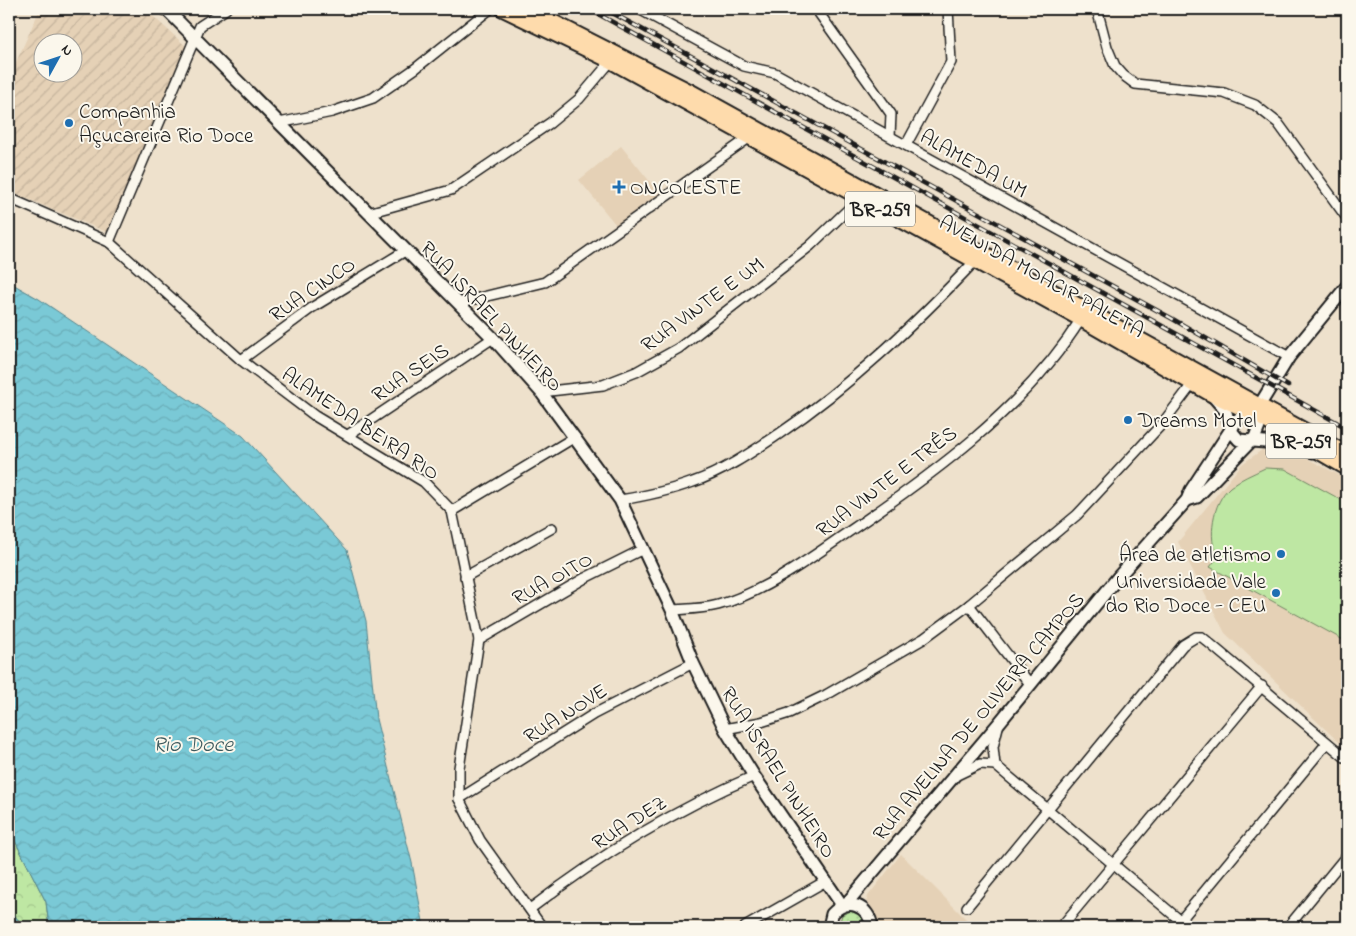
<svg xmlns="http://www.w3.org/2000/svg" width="1356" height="936" font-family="'Indie Flower',sans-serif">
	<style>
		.built { fill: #e5d1b6 }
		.industrial { fill: url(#industrial-furrows); fill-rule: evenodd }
		.grass { fill: url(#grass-dots); stroke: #6d8260 }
		.forest { fill: url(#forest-crowns); stroke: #6d8260 }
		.pitch { fill: #bee7a3; stroke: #6d8260 }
		.water { fill: url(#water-waves); stroke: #54848c }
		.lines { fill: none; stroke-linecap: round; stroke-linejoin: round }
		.minor-casing { stroke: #1c1c1c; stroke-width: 12 }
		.tertiary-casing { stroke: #1c1c1c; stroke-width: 15 }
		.primary-casing { stroke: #1c1c1c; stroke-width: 18 }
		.minor { stroke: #fbf7ec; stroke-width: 9 }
		.tertiary { stroke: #fbf7ec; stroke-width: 11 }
		.primary { stroke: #fedbac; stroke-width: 14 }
		.rail-casing { stroke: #1c1c1c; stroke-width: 4.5 }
		.rail { stroke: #fbf7ec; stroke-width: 2.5; stroke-dasharray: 8; stroke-linecap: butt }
		.poi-dot { fill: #1f6fb2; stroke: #fbf7ec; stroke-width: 2 }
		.labels { text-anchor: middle; stroke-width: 4; stroke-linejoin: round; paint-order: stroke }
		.shield { fill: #fbf7ec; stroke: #5f5e5a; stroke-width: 1 }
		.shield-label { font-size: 20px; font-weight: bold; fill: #1c1c1c }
		.poi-label { font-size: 21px; fill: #1c1c1c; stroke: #fbf7ec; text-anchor: start }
		.street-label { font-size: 21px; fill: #1c1c1c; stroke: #fbf7ec }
		.water-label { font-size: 22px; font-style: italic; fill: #3d595d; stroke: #fbf7ec }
	</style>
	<defs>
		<pattern id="industrial-furrows" width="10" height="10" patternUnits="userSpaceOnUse" patternTransform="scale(1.25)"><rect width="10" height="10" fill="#e5d1b6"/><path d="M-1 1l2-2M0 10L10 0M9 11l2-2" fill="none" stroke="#c4b39c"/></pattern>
		<pattern id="grass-dots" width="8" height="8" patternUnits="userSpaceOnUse" patternTransform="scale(1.25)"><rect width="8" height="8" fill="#bee7a3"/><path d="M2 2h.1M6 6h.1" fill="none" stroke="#a3c68c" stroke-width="1.8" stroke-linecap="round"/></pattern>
		<pattern id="forest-crowns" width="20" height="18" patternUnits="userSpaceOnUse" patternTransform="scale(1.25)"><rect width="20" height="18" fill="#bee7a3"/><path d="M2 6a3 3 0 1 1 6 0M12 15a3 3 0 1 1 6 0" fill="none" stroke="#a3c68c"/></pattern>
		<pattern id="water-waves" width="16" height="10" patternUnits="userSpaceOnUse" patternTransform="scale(1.25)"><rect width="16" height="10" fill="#7ac9d6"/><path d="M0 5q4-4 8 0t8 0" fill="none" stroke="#69acb7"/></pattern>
	</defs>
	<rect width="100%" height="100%" fill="#eee1cc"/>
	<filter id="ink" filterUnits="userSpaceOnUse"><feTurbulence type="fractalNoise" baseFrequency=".02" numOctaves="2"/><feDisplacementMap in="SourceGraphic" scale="10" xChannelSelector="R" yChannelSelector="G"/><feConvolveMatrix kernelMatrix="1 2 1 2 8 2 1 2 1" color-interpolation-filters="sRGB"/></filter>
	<g filter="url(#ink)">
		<!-- built -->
		<g class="built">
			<polygon points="621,146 660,194 616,225 579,180"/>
			<polygon points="1262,450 1286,452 1306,458 1347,479 1347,750 1225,633 1178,542 1242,464"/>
			<polygon points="901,854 974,927 876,927 877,921 867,903 868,896"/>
		</g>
		<!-- industrial -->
		<path class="industrial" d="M40,9H145L188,48L109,233L9,191V78ZM42,42H72V72H42Z"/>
		<!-- grass -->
		<polygon class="grass" points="850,911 862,916 865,927 838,927 842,915"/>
		<!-- forest -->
		<polygon class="forest" points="9,829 46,902 49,927 25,927 9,910"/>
		<!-- pitch -->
		<path class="pitch" d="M1265,468L1285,469L1347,503V642L1210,567L1217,558C1208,537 1212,503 1230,487C1240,479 1253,474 1265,468Z"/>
		<!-- water -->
		<g class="water">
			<polygon points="9,282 39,299 243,436 347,550 366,621 376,719 412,863 424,927 49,927 46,902 9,829"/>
			<polygon points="9,910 25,927 9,927"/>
		</g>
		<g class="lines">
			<defs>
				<g id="minor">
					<polyline points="639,9 744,66 775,73 1289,357"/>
					<polyline points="816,9 891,114 890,136"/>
					<polyline points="1097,9 1107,47 1115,66 1123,75 1135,84 1224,93 1255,105 1278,123 1347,218"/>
					<polyline points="279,123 332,112 373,98 416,68 490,9"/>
					<polyline points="906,145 951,62 948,9"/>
					<polyline points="9,198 109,242 241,360 315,416 424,482 452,511 479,640 459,768 459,799 480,840 542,927"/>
					<polyline points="368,213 451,190 550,123 579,99 611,61"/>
					<polyline points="109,242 200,26 226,9"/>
					<polyline points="458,303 545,282 750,137"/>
					<polyline points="241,360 313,307 405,251"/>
					<polyline points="541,392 603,385 636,372 679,348 810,246 860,198"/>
					<polyline points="348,435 493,338"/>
					<path d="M620,500C645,496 669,491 693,482C723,472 752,452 779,434C851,385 914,325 974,262"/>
					<polyline points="452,511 575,437"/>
					<polyline points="465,577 552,528"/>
					<polyline points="969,605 1030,684"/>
					<path d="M672,610C688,609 703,609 718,605C758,595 807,561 841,537C928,478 1024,410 1081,319"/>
					<polyline points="479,640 585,578 643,549"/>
					<polyline points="725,729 761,722 789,713 826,695 923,639 969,605 1077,515 1162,424 1193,383"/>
					<polyline points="995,765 993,747 999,723"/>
					<polyline points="957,775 980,764 995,765 1188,927"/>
					<polyline points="459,799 594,714 693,663"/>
					<polyline points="967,907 1183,645 1196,637 1202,637 1347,759"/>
					<path d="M530,909C599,856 674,810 754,776"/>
					<polyline points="745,927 824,882"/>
					<polyline points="1061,927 1262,686"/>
					<polyline points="1175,927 1327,743"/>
					<polyline points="1288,927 1347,855"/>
				</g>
				<g id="tertiary">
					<polyline points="166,9 493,338 541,392 620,500 672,610 693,663 725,729 754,776 842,905"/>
					<polyline points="1212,395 1225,410 1233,433 1239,440 1278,443 1313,452"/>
					<polyline points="1256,411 1289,357 1347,286"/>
					<polyline points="1187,500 1197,497 1255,437 1259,427 1254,414"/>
					<polyline points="846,904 999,723 1119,576 1187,500 1191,490 1237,420 1245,415 1254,414"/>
					<path d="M829,927L832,914C848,896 869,906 872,927"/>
				</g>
				<g id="primary">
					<polyline points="503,9 611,61 1081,319 1211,394 1254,414 1347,468"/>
					<polyline points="527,9 689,91 1347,454"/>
				</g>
			</defs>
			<!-- minor casing -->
			<use href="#minor" class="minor-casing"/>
			<!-- tertiary casing -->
			<use href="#tertiary" class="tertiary-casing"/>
			<!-- primary casing -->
			<use href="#primary" class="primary-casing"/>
			<!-- minor -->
			<use href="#minor" class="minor"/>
			<!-- tertiary -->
			<use href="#tertiary" class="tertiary"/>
			<!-- primary -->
			<use href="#primary" class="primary"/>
			<defs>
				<g id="rail">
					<polyline points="589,9 1347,428"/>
					<polyline points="605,9 1171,318 1288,386"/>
				</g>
			</defs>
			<!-- rail casing -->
			<use href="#rail" class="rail-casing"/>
			<!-- rail -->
			<use href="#rail" class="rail"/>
		</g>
	</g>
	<!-- markers -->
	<g class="poi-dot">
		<circle cx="69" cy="123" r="5"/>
		<path d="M616.5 179.5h5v5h5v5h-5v5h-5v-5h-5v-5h5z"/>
		<circle cx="1128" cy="420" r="5"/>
		<circle cx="1281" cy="554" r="5"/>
		<circle cx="1276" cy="593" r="5"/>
	</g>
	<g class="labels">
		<!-- shield labels -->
		<g class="shield">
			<rect x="845" y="191.5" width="70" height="35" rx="4"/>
			<rect x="1266" y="423.5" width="70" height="35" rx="4"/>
		</g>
		<g class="shield-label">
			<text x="880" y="216">BR-259</text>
			<text x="1301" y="448">BR-259</text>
		</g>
		<!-- poi labels -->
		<g class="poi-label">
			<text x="79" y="118">Companhia<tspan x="79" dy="24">Açucareira Rio Doce</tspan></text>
			<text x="630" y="194">ONCOLESTE</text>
			<text x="1138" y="427">Dreams Motel</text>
			<text x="1271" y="561" text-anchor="end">Área de atletismo</text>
			<text x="1266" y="588" text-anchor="end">Universidade Vale<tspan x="1266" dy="24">do Rio Doce - CEU</tspan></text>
		</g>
		<!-- street labels -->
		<g class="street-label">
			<text transform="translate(974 163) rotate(29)" y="7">ALAMEDA UM</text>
			<text transform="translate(1042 276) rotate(29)" y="7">AVENIDA MOACIR PALETA</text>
			<text transform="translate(312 289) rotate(-34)" y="7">RUA CINCO</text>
			<text transform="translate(702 304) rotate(-36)" y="7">RUA VINTE E UM</text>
			<text transform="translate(492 316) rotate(47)" y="7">RUA ISRAEL PINHEIRO</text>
			<text transform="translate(410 372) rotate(-34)" y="7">RUA SEIS</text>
			<text transform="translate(361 423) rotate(34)" y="7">ALAMEDA BEIRA RIO</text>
			<text transform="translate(886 481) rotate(-37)" y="7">RUA VINTE E TRÊS</text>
			<text transform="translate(552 578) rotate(-29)" y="7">RUA OITO</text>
			<text transform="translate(565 713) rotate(-32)" y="7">RUA NOVE</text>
			<text transform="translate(978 716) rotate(-50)" y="7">RUA AVELINA DE OLIVEIRA CAMPOS</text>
			<text transform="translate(779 772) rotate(58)" y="7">RUA ISRAEL PINHEIRO</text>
			<text transform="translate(629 822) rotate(-32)" y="7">RUA DEZ</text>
		</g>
		<!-- water labels -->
		<g class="water-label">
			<text x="193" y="751">Rio Doce</text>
		</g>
	</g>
	<!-- margin -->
	<rect width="1356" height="936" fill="none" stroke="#fbf7ec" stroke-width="30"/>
	<rect x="15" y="15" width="1326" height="906" fill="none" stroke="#1c1c1c" stroke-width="2" filter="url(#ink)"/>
	<!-- north arrow -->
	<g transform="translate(58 58) rotate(50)"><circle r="24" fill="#fbf7ec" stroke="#a29f99"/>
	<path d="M0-4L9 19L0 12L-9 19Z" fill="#1f6fb2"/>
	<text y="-8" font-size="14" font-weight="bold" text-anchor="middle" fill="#1c1c1c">N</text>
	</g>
</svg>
